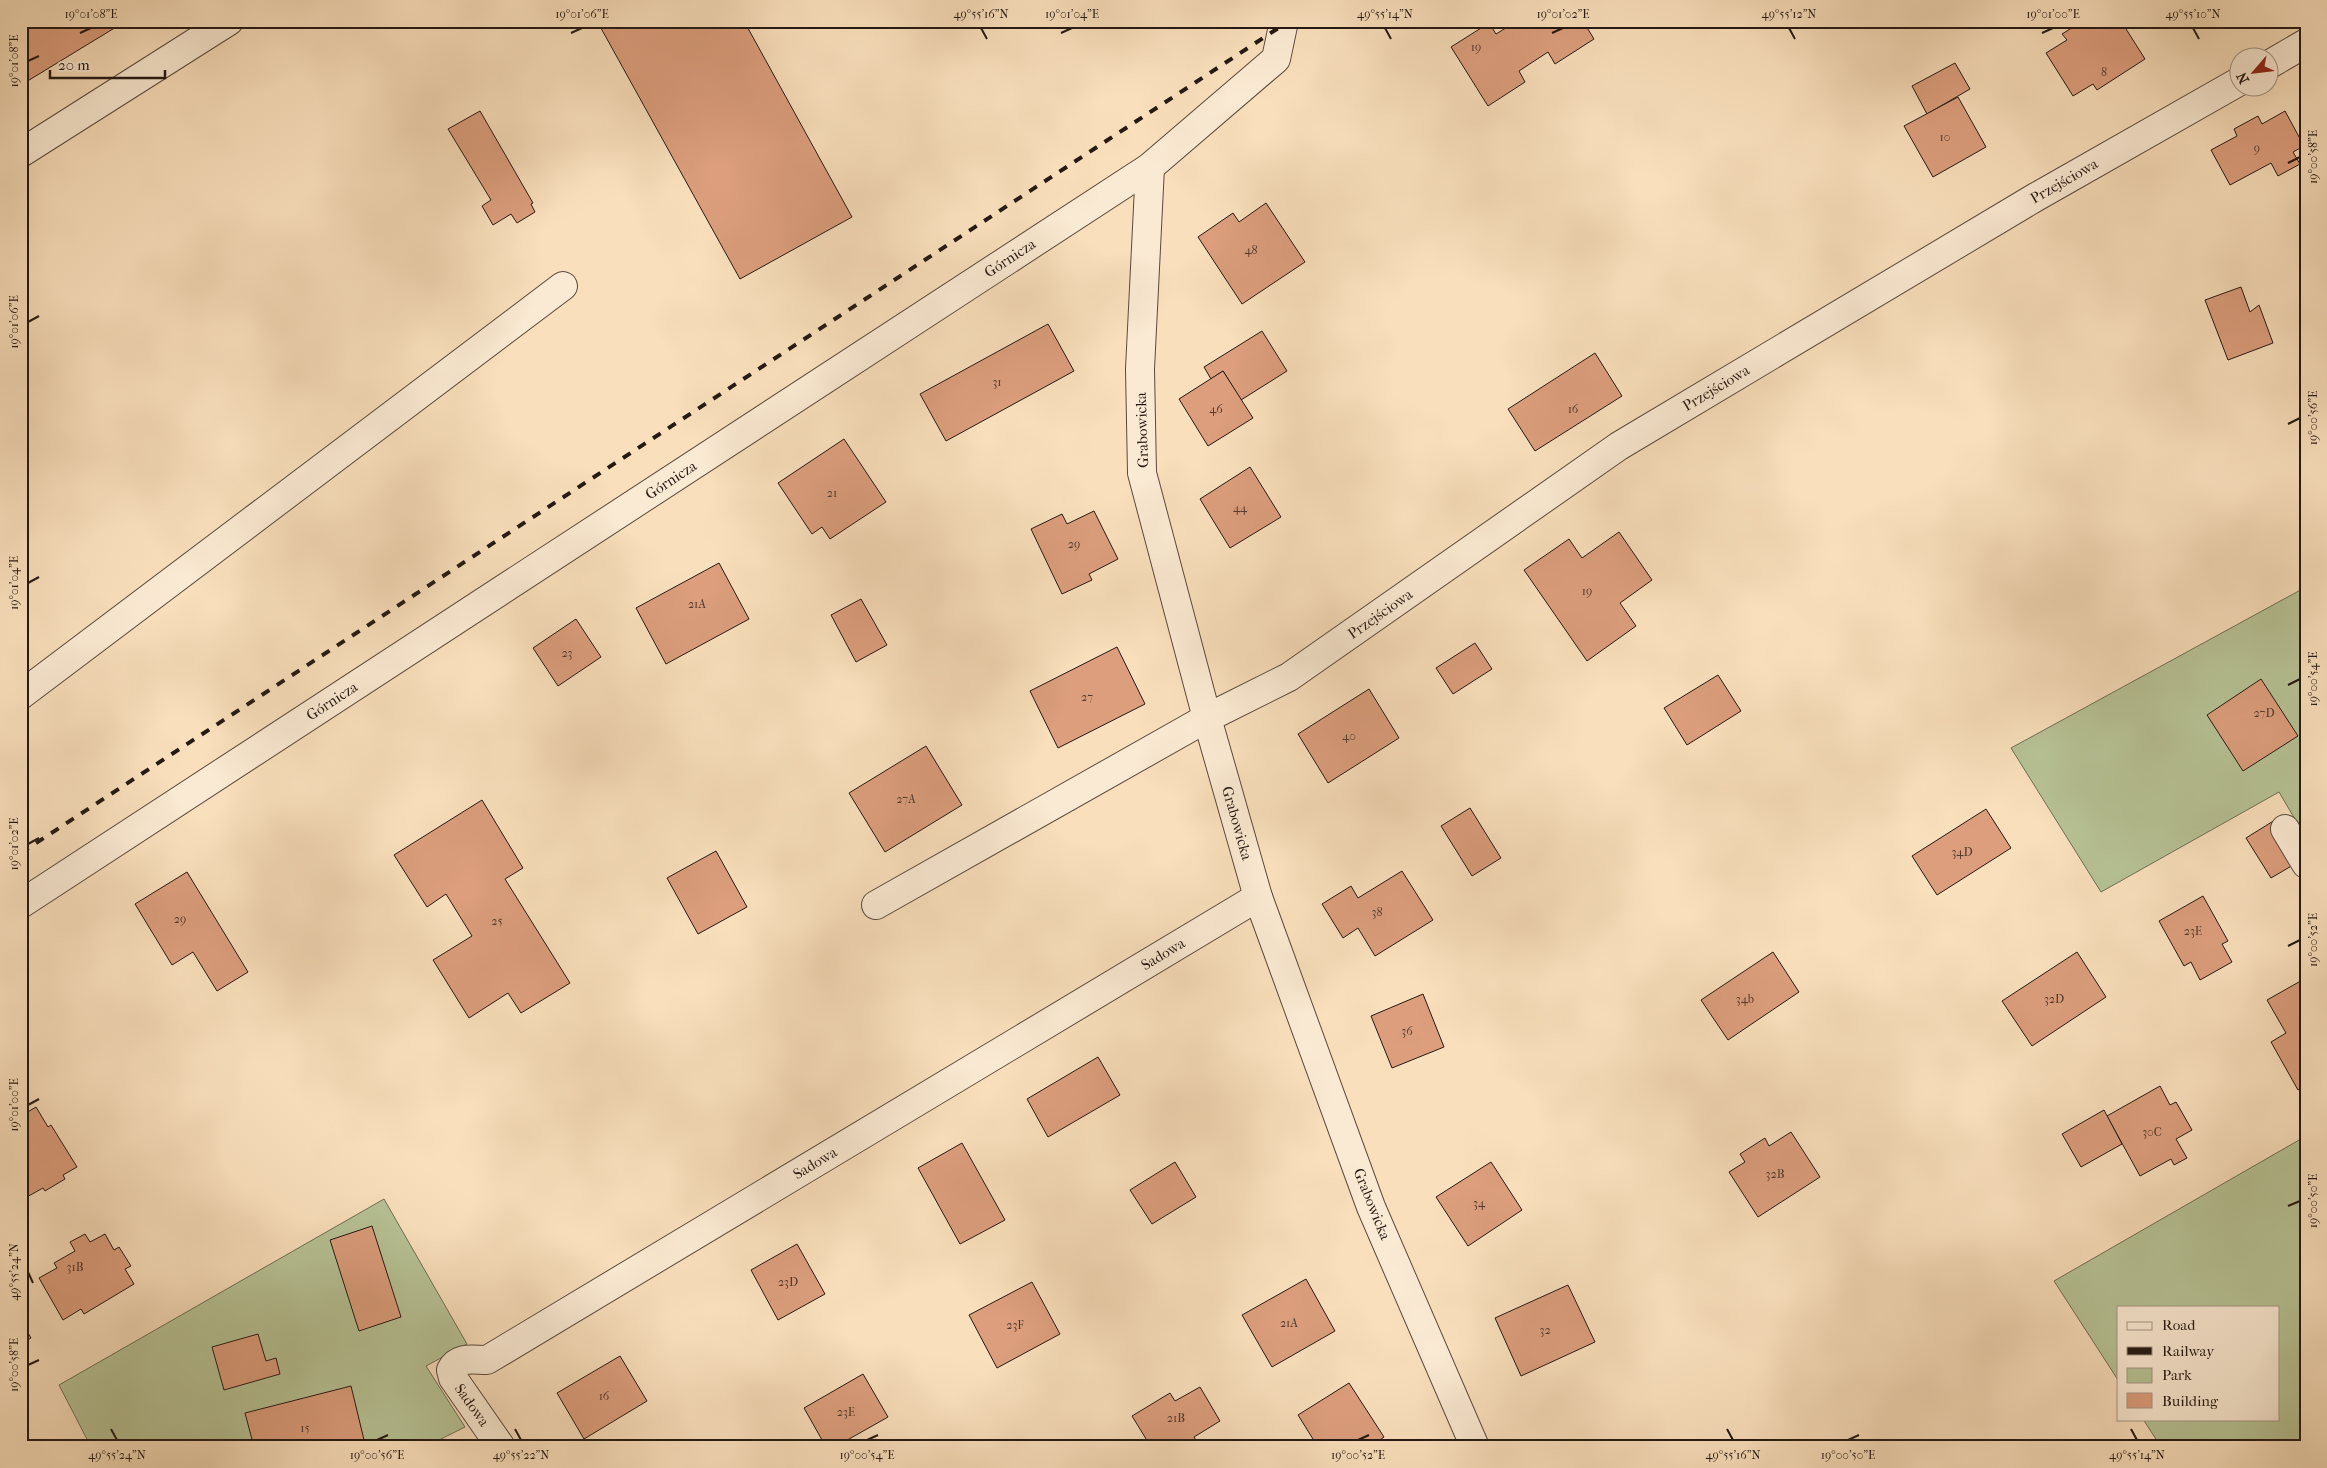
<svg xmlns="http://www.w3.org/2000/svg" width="2327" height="1468" font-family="'IM FELL French Canon',serif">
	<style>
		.green { fill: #b7c396; stroke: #6e6e54 }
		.building { fill: #dc9e7d; stroke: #251912 }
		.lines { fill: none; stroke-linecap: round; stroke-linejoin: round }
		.minor-casing { stroke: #5a4a3c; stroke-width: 30 }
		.minor { stroke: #fbead3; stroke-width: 28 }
		.rail { stroke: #251912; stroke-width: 4; stroke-dasharray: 9 9; stroke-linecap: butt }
		.ticks { fill: none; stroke: #251912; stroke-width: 2 }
		.labels { text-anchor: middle; stroke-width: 4; stroke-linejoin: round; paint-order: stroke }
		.number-label { font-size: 12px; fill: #533a2d }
		.street-label { font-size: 15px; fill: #251912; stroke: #fbead3 }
		.neatline { fill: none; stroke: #251912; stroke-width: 2 }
		.ticks-label { font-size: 12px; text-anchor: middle; fill: #251912 }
	</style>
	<rect width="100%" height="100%" fill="#f9dfbc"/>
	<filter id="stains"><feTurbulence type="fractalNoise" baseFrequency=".004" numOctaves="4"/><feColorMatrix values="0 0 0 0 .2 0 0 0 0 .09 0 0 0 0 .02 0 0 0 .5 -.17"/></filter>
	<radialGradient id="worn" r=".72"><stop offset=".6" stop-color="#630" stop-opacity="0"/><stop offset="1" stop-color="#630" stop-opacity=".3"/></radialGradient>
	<!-- green -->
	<g class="green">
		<polygon points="2306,587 2306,838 2279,792 2101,892 2011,748"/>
		<polygon points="2306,1136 2306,1447 2161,1447 2143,1419 2278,1419 2278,1307 2118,1307 2118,1380 2054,1281"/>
		<polygon points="384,1199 467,1344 426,1366 465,1427 425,1447 91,1447 59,1385"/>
	</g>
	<!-- building -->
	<g class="building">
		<polygon points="21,21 126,21 21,85"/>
		<polygon points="597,21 744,21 852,217 740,279"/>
		<polygon points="1517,21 1583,21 1594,39 1555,64 1548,52 1519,71 1525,82 1488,106 1451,47 1489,23 1496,34"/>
		<polygon points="2083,21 2121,21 2145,59 2097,90 2093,84 2073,96 2046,53 2067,40 2062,34"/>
		<polygon points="1955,63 1970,89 1927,114 1912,86"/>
		<polygon points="1958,97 1986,147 1933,177 1904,126"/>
		<polygon points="480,111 533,203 531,204 535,212 517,223 511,214 493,225 482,206 491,200 448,129"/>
		<polygon points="2285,111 2304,146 2293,152 2300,164 2278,176 2271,163 2230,185 2211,150 2237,136 2234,129 2258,116 2262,124"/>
		<polygon points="1266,203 1305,262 1242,304 1198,237 1233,213 1239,222"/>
		<polygon points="2241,287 2250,312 2259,305 2273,343 2228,360 2205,300"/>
		<polygon points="1048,324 1074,371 946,441 920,394"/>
		<polygon points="1262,331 1287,371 1241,400 1223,371 1211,379 1204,367"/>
		<polygon points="1595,353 1622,396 1535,451 1508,409"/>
		<polygon points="1223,371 1253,418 1208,446 1179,399"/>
		<polygon points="844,439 886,502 830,539 822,527 812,534 778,483"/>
		<polygon points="1250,467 1281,517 1230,548 1200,499"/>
		<polygon points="1094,511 1118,559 1089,574 1092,580 1062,594 1031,529 1062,514 1067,524"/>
		<polygon points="1619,532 1652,580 1620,603 1636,626 1587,661 1524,570 1569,539 1582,558"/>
		<polygon points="719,563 749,619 666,664 636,608"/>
		<polygon points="861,599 887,645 856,662 831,615"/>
		<polygon points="576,619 601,657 558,686 533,648"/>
		<polygon points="1475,643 1492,669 1453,694 1436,668"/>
		<polygon points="1117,647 1145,704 1058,748 1030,691"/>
		<polygon points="1718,675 1741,711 1687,745 1664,708"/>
		<polygon points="2261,679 2298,736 2243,771 2207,715"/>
		<polygon points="1369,689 1399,738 1328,783 1298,734"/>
		<polygon points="926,746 962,805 885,852 849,793"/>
		<polygon points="482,800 523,868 505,879 570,983 521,1013 508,993 469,1018 433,960 472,936 446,894 427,907 394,855"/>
		<polygon points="1470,808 1501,858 1472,876 1441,826"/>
		<polygon points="1986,809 2011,848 1937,895 1912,856"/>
		<polygon points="2275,820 2300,861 2271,878 2246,838"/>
		<polygon points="716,851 747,907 698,934 667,878"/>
		<polygon points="1402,871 1433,920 1375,956 1358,928 1343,938 1322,904 1351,886 1358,898"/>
		<polygon points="187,872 248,972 217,991 193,952 172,965 135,904"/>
		<polygon points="2203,896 2228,941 2222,944 2232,962 2200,980 2191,962 2184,966 2159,921"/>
		<polygon points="1773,952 1799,992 1728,1040 1701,1000"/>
		<polygon points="2077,952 2106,997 2032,1046 2002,1001"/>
		<polygon points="2306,978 2306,1085 2298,1090 2271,1042 2286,1033 2267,1000"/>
		<polygon points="1423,994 1444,1047 1392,1068 1371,1016"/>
		<polygon points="1098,1057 1120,1095 1048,1137 1027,1099"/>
		<polygon points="2160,1086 2170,1105 2176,1102 2192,1130 2176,1139 2187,1158 2174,1165 2171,1159 2140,1176 2107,1116"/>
		<polygon points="36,1107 48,1127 51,1125 77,1167 63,1175 65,1179 45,1191 43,1188 25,1198 21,1192 21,1116"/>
		<polygon points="2104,1110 2122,1144 2081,1167 2062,1134"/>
		<polygon points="1791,1132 1820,1177 1758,1217 1729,1172 1745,1162 1740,1154 1765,1138 1769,1146"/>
		<polygon points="962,1143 1005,1220 960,1244 918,1168"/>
		<polygon points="1175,1162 1196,1197 1152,1224 1130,1190"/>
		<polygon points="1491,1162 1522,1210 1468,1246 1436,1197"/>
		<polygon points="372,1226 401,1317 359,1331 330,1240"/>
		<polygon points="85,1234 90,1242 105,1234 114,1250 119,1247 131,1266 125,1269 134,1284 84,1314 81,1309 63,1320 39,1278 57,1268 54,1263 75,1251 70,1242"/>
		<polygon points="797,1244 825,1294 778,1320 751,1270"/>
		<polygon points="1306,1279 1335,1331 1272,1367 1242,1315"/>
		<polygon points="1032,1282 1060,1334 997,1368 969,1315"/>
		<polygon points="1568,1285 1595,1342 1521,1376 1495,1318"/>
		<polygon points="21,1321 31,1338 21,1344"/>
		<polygon points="258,1334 266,1361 276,1358 280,1374 224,1390 212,1347"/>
		<polygon points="620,1356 647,1401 584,1439 557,1393"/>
		<polygon points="863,1374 888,1417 835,1447 826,1447 804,1408"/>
		<polygon points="1349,1383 1384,1437 1370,1447 1318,1447 1298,1415"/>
		<polygon points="351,1386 365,1444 353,1447 254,1447 245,1413"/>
		<polygon points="1200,1387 1220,1421 1194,1437 1200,1447 1151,1447 1132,1416 1170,1393 1175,1401"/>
	</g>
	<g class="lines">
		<defs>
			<g id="minor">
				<polyline points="2270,64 2306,43"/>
				<polyline points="21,153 229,21"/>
				<polyline points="1150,167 1140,369 1142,473 1207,718 1258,897 1371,1207 1475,1447"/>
				<polyline points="21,695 563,286"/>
				<polyline points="2285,829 2306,864"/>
				<polyline points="21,904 1150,167 1276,59 1284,21"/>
				<polyline points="876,905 1207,718 1289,677 1619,446 2036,197 2240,81"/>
				<path d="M501,1447L453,1378L451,1370C458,1356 473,1360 487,1360L1258,897"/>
			</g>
		</defs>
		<!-- minor casing -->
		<use href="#minor" class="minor-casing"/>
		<!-- minor -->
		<use href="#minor" class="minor"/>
		<!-- rail -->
		<polyline class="rail" points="21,853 1289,21"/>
	</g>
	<!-- ticks -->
	<path class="ticks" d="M981,28L987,39M1385,28L1391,39M1789,28L1795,39M2193,28L2199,39M80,33L91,28M571,33L582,28M1061,33L1072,28M1552,33L1563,28M2042,33L2053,28M28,61L39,56M2288,163L2300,157M28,322L39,316M2288,424L2300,418M28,583L39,577M2288,685L2300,679M28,844L39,838M2288,946L2300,940M28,1105L39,1099M2288,1206L2300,1201M28,1272L33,1283M28,1365L39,1360M111,1429L117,1440M515,1429L521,1440M1727,1429L1733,1440M2131,1429L2137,1440M377,1440L388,1435M867,1440L878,1435M1358,1440L1369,1435M1848,1440L1859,1435"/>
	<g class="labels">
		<!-- number labels -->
		<g class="number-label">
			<text x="1476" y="51">19</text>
			<text x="2104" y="76">8</text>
			<text x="1945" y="141">10</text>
			<text x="2257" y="152">9</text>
			<text x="1251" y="254">48</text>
			<text x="997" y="386">31</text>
			<text x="1216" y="413">46</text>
			<text x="1573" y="413">16</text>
			<text x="832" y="497">21</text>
			<text x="1240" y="512">44</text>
			<text x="1074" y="548">29</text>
			<text x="1587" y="595">19</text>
			<text x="697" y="608">21A</text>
			<text x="567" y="657">23</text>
			<text x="1087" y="701">27</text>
			<text x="2264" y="717">27D</text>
			<text x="1349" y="740">40</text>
			<text x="906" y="803">27A</text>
			<text x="1962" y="856">34D</text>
			<text x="1377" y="916">38</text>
			<text x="180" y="923">29</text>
			<text x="497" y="925">25</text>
			<text x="2193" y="935">23E</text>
			<text x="1745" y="1003">34b</text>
			<text x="2054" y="1003">32D</text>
			<text x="1407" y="1035">36</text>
			<text x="2152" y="1136">30C</text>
			<text x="1775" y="1178">32B</text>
			<text x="1479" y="1207">34</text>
			<text x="75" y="1271">31B</text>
			<text x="788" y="1286">23D</text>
			<text x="1289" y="1327">21A</text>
			<text x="1015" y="1329">23F</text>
			<text x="1545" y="1334">32</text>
			<text x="604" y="1400">16</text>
			<text x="846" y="1416">23E</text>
			<text x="1176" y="1422">21B</text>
			<text x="305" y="1432">15</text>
		</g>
		<!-- street labels -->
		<g class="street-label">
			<text transform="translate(2064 181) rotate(-30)" y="5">Przejściowa</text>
			<text transform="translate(1010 258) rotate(-33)" y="5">Górnicza</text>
			<text transform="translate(1716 388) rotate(-31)" y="5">Przejściowa</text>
			<text transform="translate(1142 430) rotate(-92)" y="5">Grabowicka</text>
			<text transform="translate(671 480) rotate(-33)" y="5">Górnicza</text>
			<text transform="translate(1380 614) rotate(-35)" y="5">Przejściowa</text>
			<text transform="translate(332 701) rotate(-33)" y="5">Górnicza</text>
			<text transform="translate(1237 823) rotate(74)" y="5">Grabowicka</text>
			<text transform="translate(1163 954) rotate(-31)" y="5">Sadowa</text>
			<text transform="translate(815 1163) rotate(-31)" y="5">Sadowa</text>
			<text transform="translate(1372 1204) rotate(68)" y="5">Grabowicka</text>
			<text transform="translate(472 1405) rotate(55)" y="5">Sadowa</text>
		</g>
	</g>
	<!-- margin -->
	<rect width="2327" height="1468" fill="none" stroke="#f9dfbc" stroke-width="55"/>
	<!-- legend -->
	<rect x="2117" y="1306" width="162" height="115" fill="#fbead3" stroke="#a59686"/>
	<rect x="2127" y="1322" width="25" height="8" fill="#fbead3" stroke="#a59686"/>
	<text x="2162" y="1330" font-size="15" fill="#251912">Road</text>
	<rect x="2127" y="1347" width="25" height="8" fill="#251912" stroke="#a59686"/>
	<text x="2162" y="1356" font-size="15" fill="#251912">Railway</text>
	<rect x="2127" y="1368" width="25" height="15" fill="#b7c396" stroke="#a59686"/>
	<text x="2162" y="1380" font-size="15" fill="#251912">Park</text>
	<rect x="2127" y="1393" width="25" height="15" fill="#dc9e7d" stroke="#a59686"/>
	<text x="2162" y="1406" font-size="15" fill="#251912">Building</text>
	<!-- north arrow -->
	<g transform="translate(2254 72) rotate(242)"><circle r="24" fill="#fbead3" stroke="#a59686"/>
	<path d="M0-4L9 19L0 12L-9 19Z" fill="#8f2418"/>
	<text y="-8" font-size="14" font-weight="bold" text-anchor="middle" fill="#251912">N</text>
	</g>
	<!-- scale -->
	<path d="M50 70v8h115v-8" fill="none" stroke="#251912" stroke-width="2.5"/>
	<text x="58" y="70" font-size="15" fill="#251912" stroke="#fbead3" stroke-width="4" paint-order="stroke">20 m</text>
	<rect x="28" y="28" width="2272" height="1412" class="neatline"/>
	<g class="ticks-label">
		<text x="91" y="18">19°01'08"E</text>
		<text x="582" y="18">19°01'06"E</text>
		<text x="981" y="18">49°55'16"N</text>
		<text x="1072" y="18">19°01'04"E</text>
		<text x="1385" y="18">49°55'14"N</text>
		<text x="1563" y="18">19°01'02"E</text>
		<text x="1789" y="18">49°55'12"N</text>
		<text x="2053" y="18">19°01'00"E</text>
		<text x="2193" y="18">49°55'10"N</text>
		<text transform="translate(14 61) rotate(-90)" y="4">19°01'08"E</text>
		<text transform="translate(2313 157) rotate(-90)" y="4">19°00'58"E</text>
		<text transform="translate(14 322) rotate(-90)" y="4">19°01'06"E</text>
		<text transform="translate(2313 418) rotate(-90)" y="4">19°00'56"E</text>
		<text transform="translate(14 583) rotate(-90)" y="4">19°01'04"E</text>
		<text transform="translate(2313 679) rotate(-90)" y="4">19°00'54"E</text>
		<text transform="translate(14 844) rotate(-90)" y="4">19°01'02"E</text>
		<text transform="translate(2313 940) rotate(-90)" y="4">19°00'52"E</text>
		<text transform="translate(14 1105) rotate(-90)" y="4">19°01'00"E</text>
		<text transform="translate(2313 1201) rotate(-90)" y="4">19°00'50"E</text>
		<text transform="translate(14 1272) rotate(-90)" y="4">49°55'24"N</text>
		<text transform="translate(14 1365) rotate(-90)" y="4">19°00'58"E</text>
		<text x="117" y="1459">49°55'24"N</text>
		<text x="377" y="1459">19°00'56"E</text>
		<text x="521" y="1459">49°55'22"N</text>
		<text x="867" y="1459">19°00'54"E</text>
		<text x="1358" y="1459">19°00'52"E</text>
		<text x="1733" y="1459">49°55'16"N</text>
		<text x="1848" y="1459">19°00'50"E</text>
		<text x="2137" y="1459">49°55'14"N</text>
	</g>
	<rect width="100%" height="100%" filter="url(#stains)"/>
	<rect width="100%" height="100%" fill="url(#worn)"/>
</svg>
